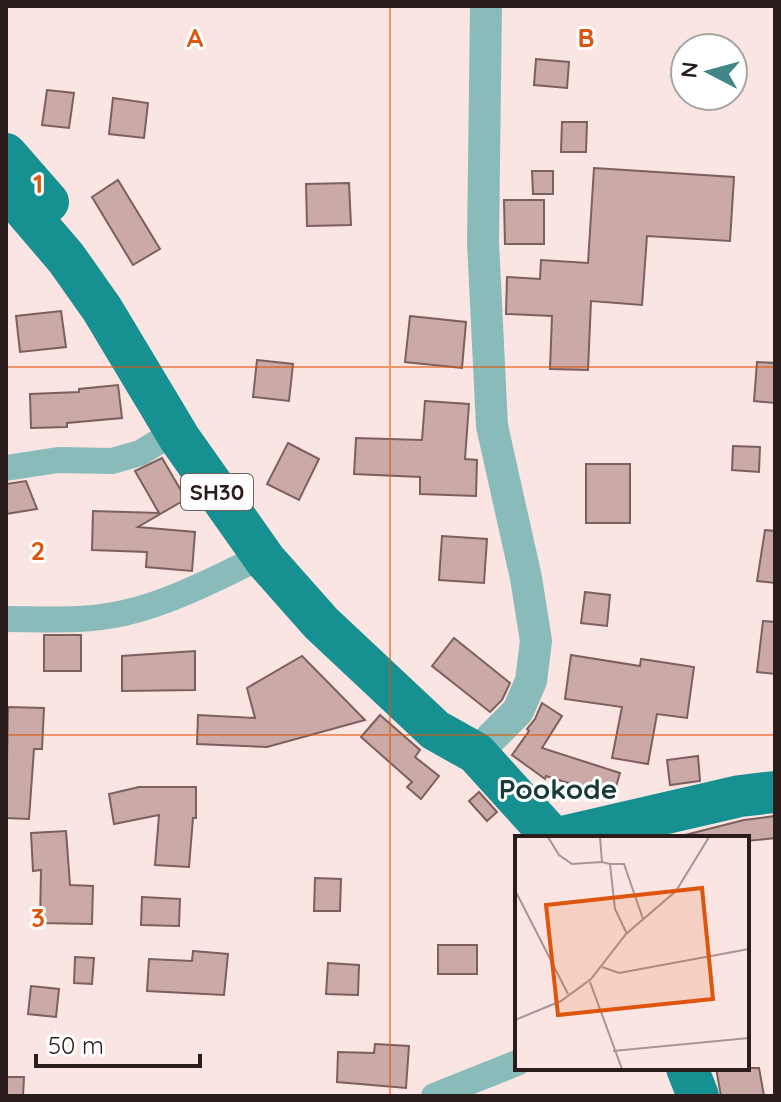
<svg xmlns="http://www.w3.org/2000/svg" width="781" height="1102" font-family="Quicksand,sans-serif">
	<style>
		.building { fill: #cba9a6; stroke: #7d5f5c; stroke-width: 2 }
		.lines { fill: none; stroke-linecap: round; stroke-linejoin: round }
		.minor { stroke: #8abbbb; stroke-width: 26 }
		.tertiary { stroke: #8abbbb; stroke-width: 32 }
		.primary { stroke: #179092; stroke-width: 42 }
		.grid { fill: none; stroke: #de560d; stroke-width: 2; stroke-opacity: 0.55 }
		.labels { text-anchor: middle; stroke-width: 6; stroke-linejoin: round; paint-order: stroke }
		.shield { fill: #fff; stroke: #69605f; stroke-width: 2 }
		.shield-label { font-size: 22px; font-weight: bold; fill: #291c1b }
		.quarter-label { font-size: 28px; font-weight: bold; fill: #183a3b; stroke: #fff }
		.inset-road { fill: none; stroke: #a79593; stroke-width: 2 }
		.view { fill: #de560d; fill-opacity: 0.15; stroke: #de560d; stroke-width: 4 }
		.inset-edge { fill: none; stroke: #291c1b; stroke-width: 4 }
		.grid-label { font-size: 26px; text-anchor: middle; font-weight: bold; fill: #de560d; stroke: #fff; stroke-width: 6; stroke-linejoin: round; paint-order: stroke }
	</style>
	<rect width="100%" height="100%" fill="#fbe5e3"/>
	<!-- building -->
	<g class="building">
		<polygon points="536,59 569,62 567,88 534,85"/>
		<polygon points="47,90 74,93 69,128 42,125"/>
		<polygon points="113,98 148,103 144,138 109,134"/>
		<polygon points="562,122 587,122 586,152 561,152"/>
		<polygon points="594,168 734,177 730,241 647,236 642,305 591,301 588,370 550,369 552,316 506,314 507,277 540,279 541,260 588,263"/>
		<polygon points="532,171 553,171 553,194 533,194"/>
		<polygon points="118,180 160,249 133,265 92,197"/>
		<polygon points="349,183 351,225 307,226 306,184"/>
		<polygon points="504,200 544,200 544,244 505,244"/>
		<polygon points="61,311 66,347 20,352 16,316"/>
		<polygon points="410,316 466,322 462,368 405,362"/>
		<polygon points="257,360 293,364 289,401 253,397"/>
		<polygon points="757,362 775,363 775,403 754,401"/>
		<polygon points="118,385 122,418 67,423 67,427 31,428 30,394 79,392 79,389"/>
		<polygon points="425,401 469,404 465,459 477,460 476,496 420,494 420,477 354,474 356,438 422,440"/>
		<polygon points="288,443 319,459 299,500 267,484"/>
		<polygon points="733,446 760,447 759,472 732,470"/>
		<polygon points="162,458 186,499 138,527 195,532 192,571 146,567 147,552 92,550 93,511 159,513 135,471"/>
		<rect x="586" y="464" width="44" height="59"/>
		<polygon points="26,481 37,509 6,514 6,484"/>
		<polygon points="765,530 775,531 775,583 757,581"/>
		<polygon points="442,536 487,539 484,583 439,580"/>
		<polygon points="585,592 610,595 607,626 581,623"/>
		<polygon points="763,621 775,622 775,674 757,672"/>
		<rect x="44" y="635" width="37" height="36"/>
		<polygon points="454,638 510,683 502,700 490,712 432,666"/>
		<polygon points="195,651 195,690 122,691 122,656"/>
		<polygon points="571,655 640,666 641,659 694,667 687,718 657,714 648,764 612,758 622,707 565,699"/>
		<polygon points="302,656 365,720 267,747 197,744 198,715 255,718 247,688"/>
		<polygon points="542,703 562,716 542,748 620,773 613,797 546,776 545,779 512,755 529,731 527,729 535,719"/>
		<polygon points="8,707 44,708 42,749 34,749 29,819 6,818"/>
		<polygon points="380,715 420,750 415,757 439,776 421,799 407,787 412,782 361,737"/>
		<polygon points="698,756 700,781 670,785 667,760"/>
		<polygon points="139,787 196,787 196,818 193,818 189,867 155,865 159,815 114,824 109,794"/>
		<polygon points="479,792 497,812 487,821 469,801"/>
		<polygon points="775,816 775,838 747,841 747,838 673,838 744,820"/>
		<polygon points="66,831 70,885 93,886 92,924 40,923 41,870 33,871 31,833"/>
		<polygon points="315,878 341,879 340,911 314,911"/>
		<polygon points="142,897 180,899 179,926 141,925"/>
		<rect x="438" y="945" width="39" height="29"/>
		<polygon points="193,951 228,954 224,995 147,991 149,959 192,961"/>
		<polygon points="75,957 94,958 92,984 74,983"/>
		<polygon points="328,963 359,965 358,995 326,994"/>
		<polygon points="31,986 59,989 56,1017 28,1014"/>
		<polygon points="375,1044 409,1046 406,1088 337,1082 338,1052 374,1053"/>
		<polygon points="716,1068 759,1068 764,1096 721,1096"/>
		<polygon points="6,1077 24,1077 23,1096 6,1096"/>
	</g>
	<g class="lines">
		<!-- minor -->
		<g class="minor">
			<polyline points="6,468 58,460 112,461 140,453 176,431"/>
			<path d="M6,619C46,619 85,622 124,613C173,602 218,577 263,556"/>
			<polyline points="434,1096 517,1063"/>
		</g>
		<!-- tertiary -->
		<polyline class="tertiary" points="476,753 518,711 531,681 536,641 526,578 492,426 483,242 486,6"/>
		<!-- primary -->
		<g class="primary">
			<polyline points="6,154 48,202"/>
			<polyline points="6,188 66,258 102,309 180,439 266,561 321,623 435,730 476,753 553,838"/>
			<polyline points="558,838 740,796 775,792"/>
			<polyline points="687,1068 698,1096"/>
		</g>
	</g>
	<!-- grid -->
	<path class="grid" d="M390,6V1096M6,367H775M6,735H775"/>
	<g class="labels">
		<!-- shield labels -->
		<rect class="shield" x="181" y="474" width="72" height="36" rx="6"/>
		<g class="shield-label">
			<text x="217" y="500">SH30</text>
		</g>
		<!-- quarter labels -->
		<g class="quarter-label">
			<text x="558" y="799">Pookode</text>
		</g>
	</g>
	<!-- overview -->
	<g transform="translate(515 836)">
		<rect width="234" height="234" fill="#fbe5e3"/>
		<path class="inset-road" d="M33,1L44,19L57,28L87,26M85,1L87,26L95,28L100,73L112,98M95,28H109L128,83M0,54L53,158M87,131L104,137L234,113M75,146L107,233M0,184L46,165L76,143L111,98L161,55L194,1M98,215L234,202"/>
		<path class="view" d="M187,52L198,163L43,179L31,69Z"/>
		<rect width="234" height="234" class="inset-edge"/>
	</g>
	<g class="grid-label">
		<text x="195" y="47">A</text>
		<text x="586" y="47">B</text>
		<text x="38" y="193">1</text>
		<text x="38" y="560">2</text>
		<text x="38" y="927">3</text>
	</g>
	<!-- border -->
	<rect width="781" height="1102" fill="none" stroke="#291c1b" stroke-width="16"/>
	<!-- north arrow -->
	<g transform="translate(709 72) rotate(276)"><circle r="38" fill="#ffffff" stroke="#a9a4a4" stroke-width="2"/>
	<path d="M0-6L14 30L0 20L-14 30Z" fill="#3f8788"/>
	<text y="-12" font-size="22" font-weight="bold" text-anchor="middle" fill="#291c1b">N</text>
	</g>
	<!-- scale -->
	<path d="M36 1054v12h164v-12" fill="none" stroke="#291c1b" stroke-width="4"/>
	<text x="48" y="1054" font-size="24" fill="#291c1b" stroke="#ffffff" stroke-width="6" paint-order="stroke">50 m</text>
</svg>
